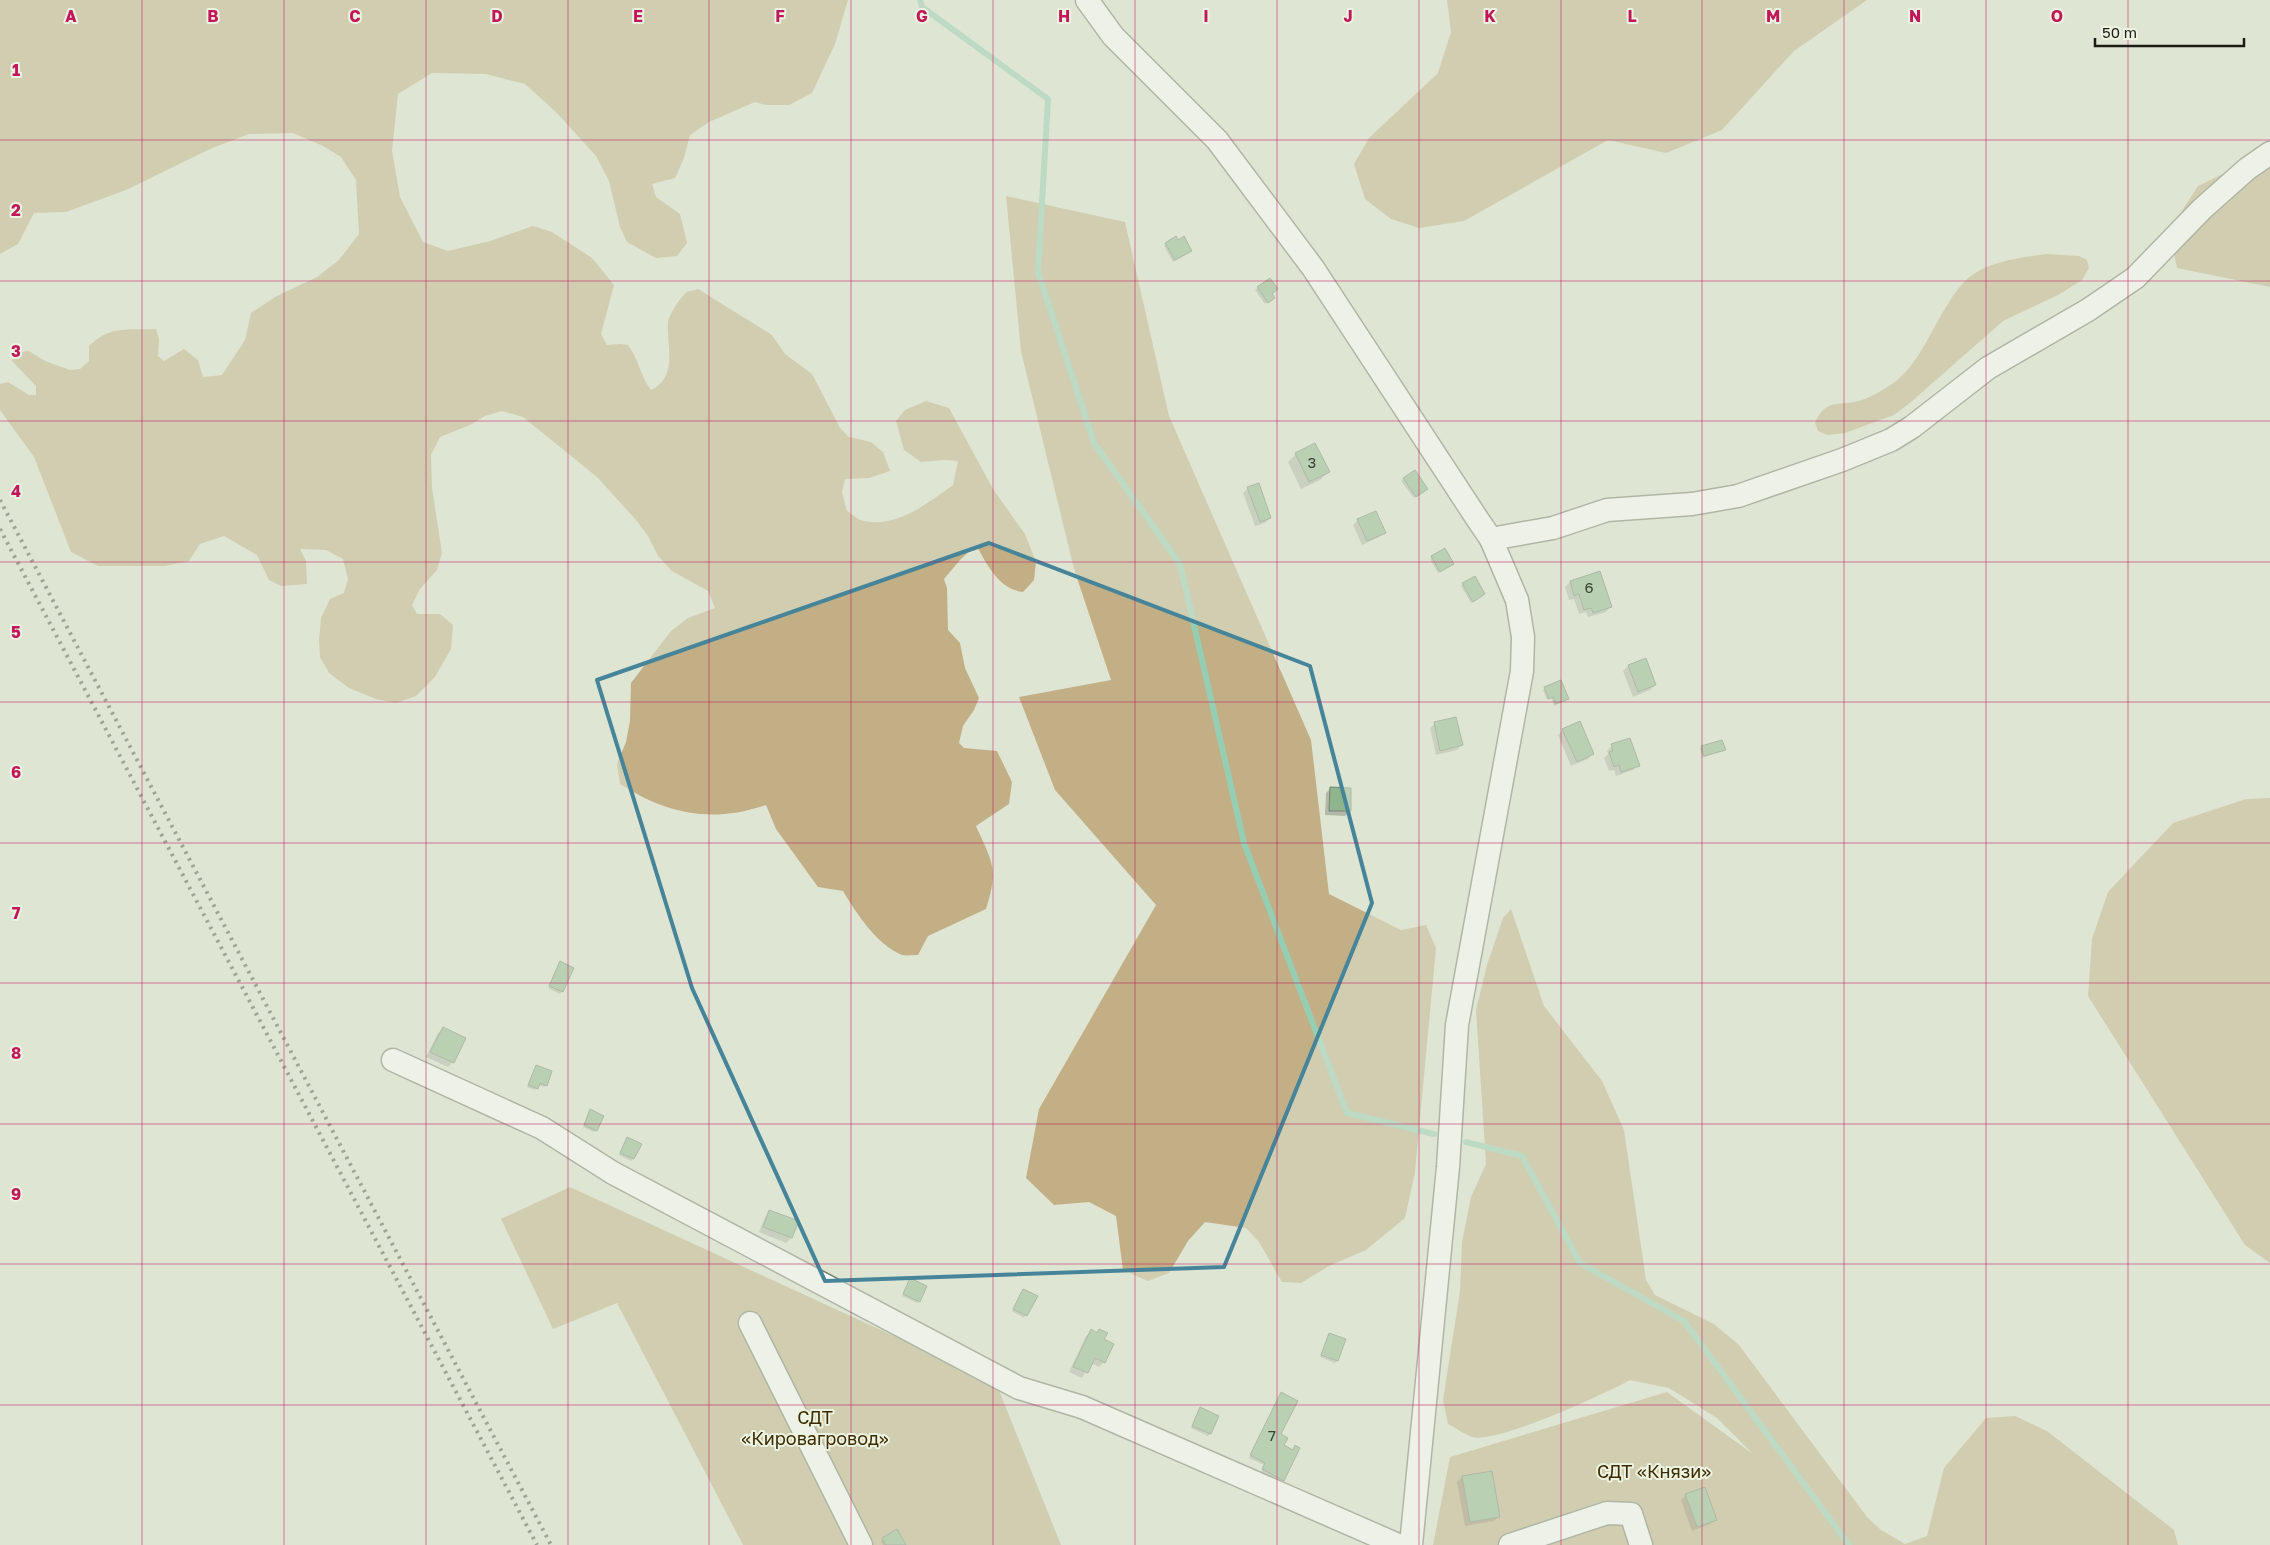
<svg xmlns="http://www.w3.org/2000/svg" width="2270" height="1545" font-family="'Golos Text',sans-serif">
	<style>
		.green { fill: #c2af86 }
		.shadow { fill: #0003 }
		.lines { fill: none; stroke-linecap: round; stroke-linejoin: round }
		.stream { stroke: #95ceb2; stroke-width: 6 }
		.building { fill: #8eb58b; stroke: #758274 }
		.minor-casing { stroke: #777d6d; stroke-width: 25 }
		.minor { stroke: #fff; stroke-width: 22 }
		.rail { stroke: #53564c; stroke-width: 4; stroke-dasharray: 2.5 5; stroke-linecap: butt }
		.marked { fill: none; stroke: #468599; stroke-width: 4; stroke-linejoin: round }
		.grid { fill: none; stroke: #c2185b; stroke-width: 1; stroke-opacity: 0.55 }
		.labels { text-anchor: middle; stroke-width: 4; stroke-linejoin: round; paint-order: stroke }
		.number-label { font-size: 15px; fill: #374232 }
		.park-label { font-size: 18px; fill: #3c2b00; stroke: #ecf3e0 }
		.grid-label { font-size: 16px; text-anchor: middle; font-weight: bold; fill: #c2185b; stroke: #ecf3e0; stroke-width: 4; stroke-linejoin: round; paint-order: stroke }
	</style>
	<rect width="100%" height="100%" fill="#dfe5d3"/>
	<!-- green -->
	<g class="green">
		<path d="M0,0H848L835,44L812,93L789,105H766L755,102L709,122L690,135L684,158L675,178L652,184L656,197L680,214L687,243L677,256L656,258L627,242L620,227L609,181L596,156L557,113L525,84L486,74L432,73L398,94L392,151L400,197L423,242L448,251L490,241L533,226L552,232L592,258L614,285L601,334L607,345L620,344L628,345C639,359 640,376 651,390C679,378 666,343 668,322C669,315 681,296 687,292C690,291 695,290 698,289L772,335L785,354L812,374L840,428L849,437L871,442L883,452L890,471L869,478L845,479L842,492L847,511C852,514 858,520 864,521C897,528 928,503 953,485L958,461L945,460L921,462L904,450L896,421L905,410L926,401L949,408L993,489L1025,534L1036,562L1034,580L1023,592C998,589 987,564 976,545L960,560L944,579L947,588L948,630L960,643L965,668L979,698L974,710L963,726L959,743L964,748L997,751L1012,782L1009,804L976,826C992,862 999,868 986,909L928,936L918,955C913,955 906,956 902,955C876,944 857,914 843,891L818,887L776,829L766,805C712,823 668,815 620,784L617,764L626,742L630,721L631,683L671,631L688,618L715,608L708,591L672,571L658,556L648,536L636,520L597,477L523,417L502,411L485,416L472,424L440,437L431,455L432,488L442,553L437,570L420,589L412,605L417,614H440L453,625L451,649L435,677L416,696L396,703L376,699L349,688L329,673L320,657L319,640L321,618L330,599L344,593L348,579L343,559L326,550L300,549L306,561L307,584L281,586L269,580L257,555L224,536L200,544L189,561L165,566H98L71,552L34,457L0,410V384L8,382L29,395H36V386L12,361L14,353L29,351L45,361L70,370L80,369L89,361V346C110,325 128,330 156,329L159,339L158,356L164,361L184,349L198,360L203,377L222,375L245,340L251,313L275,297L317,277L339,260L359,234L356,180L341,157L323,146L293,133L249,134L210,149L126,190L66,212L34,213L18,244L0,254Z"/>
		<polygon points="1447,0 1867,0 1794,51 1722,130 1666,153 1608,140 1464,221 1419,228 1391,219 1365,199 1354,164 1369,138 1438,73 1451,32"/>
		<polygon points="2270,151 2270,287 2177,268 2170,236 2174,223 2198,186"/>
		<polygon points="1006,196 1125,222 1169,416 1311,740 1329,894 1401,930 1426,925 1436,948 1415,1172 1405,1218 1366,1250 1329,1266 1301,1283 1282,1282 1259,1242 1246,1228 1205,1222 1188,1241 1169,1273 1148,1281 1123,1270 1116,1216 1089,1202 1054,1205 1026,1178 1039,1109 1156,905 1055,790 1019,697 1111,680 1074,569 1021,351"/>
		<path d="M2046,254L2079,256L2087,260L2089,268L2082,280L2058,295L2003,321L1911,402L1894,415L1845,433L1827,435L1818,431L1815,423C1826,397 1840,407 1862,400C1871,397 1881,391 1889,386C1904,377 1915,361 1924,346C1936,326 1950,295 1967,279C1988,261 2020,258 2046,254Z"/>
		<polygon points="2270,798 2270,1263 2245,1245 2088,996 2092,939 2108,892 2173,823 2246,799"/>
		<path d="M1511,909L1544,1006L1602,1081L1624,1130L1646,1280L1655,1295L1714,1324L1739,1345L1867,1517L1881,1530L1905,1544L1927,1536L1944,1468L1986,1418L2015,1416L2047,1431L2174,1530L2178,1545H1433L1450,1457L1667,1392L1753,1454L1717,1418L1669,1388L1630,1380C1605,1394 1496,1444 1472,1437C1464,1434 1456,1428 1448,1424L1443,1400L1460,1291L1462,1242L1471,1197L1486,1164L1476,1010L1487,965L1503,918Z"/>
		<polygon points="570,1187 996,1383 1061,1545 743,1545 617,1303 553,1329 501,1219"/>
	</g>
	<!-- shadow -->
	<g class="shadow">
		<polygon points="1166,244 1189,252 1173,262 1164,246"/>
		<polygon points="1270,280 1272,300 1265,304 1255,290"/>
		<polygon points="1315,445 1328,472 1320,480 1301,489 1288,462 1296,454"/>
		<polygon points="1414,472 1425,490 1414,498 1401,481"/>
		<polygon points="1248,488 1270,518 1265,523 1255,526 1243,493"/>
		<polygon points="1358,520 1384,532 1379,537 1362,545 1353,525"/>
		<polygon points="1432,557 1450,566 1438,573 1430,559"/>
		<polygon points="1600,572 1610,607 1606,612 1588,617 1586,612 1579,614 1574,599 1569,600 1565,587 1570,582"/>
		<polygon points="1463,584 1482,596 1471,603 1461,586"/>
		<polygon points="1645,660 1655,685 1650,690 1633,697 1623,671 1628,666"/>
		<polygon points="1545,688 1567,699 1554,706 1551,698 1547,700 1543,690"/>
		<polygon points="1435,723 1462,745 1457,750 1436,755 1430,728"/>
		<polygon points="1563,730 1592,754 1588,759 1571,766 1558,735"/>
		<polygon points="1612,746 1638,765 1633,770 1616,776 1614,770 1609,771 1604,758 1608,754 1607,751"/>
		<polygon points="1702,747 1724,750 1702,758 1700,749"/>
		<polygon points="1331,788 1350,811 1345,816 1325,815 1326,793"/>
		<polygon points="559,965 562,991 560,994 548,988"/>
		<polygon points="443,1028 464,1038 453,1062 448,1067 426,1057 438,1033"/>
		<polygon points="536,1066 546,1085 544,1087 538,1085 535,1090 527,1087"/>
		<polygon points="589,1113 596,1130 594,1132 583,1127"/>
		<polygon points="627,1139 633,1159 631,1161 619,1155"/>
		<polygon points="770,1212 791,1238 786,1243 759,1232 765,1217"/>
		<polygon points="910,1280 919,1301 917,1303 902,1296"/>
		<polygon points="1021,1292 1036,1297 1024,1318 1012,1311"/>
		<polygon points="1091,1331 1103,1340 1104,1362 1099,1367 1091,1363 1082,1378 1069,1372 1086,1336"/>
		<polygon points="1329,1334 1337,1361 1335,1363 1320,1357"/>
		<polygon points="1280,1396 1279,1435 1282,1446 1292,1451 1295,1447 1281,1482 1261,1472 1264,1465 1249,1458"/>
		<polygon points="1198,1411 1210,1434 1208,1436 1191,1428"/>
		<polygon points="1462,1477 1499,1516 1494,1521 1465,1526 1457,1482"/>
		<polygon points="1686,1495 1715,1519 1710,1524 1692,1531 1681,1500"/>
		<polygon points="883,1539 904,1545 883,1545 881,1541"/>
	</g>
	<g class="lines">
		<!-- stream -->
		<g class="stream">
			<polyline points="920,0 922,7 1048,99 1038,272 1094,443 1180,564 1244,843 1347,1113 1434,1134"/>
			<polyline points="1466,1142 1522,1156 1580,1263 1684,1321 1849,1545"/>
		</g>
	</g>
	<!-- building -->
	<g class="building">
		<polygon points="1176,236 1178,240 1184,236 1192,251 1175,260 1165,243"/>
		<polygon points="1270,278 1278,289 1272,294 1275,298 1268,303 1257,287"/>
		<polygon points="1315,443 1330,472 1309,482 1295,453"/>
		<polygon points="1415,470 1428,489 1416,497 1403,478"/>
		<polygon points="1259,483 1271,518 1260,522 1247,487"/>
		<polygon points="1376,511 1386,533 1367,541 1357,519"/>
		<polygon points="1445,548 1454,564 1440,572 1431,556"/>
		<polygon points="1600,571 1612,607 1593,613 1591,608 1584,610 1579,594 1574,596 1570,581"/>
		<polygon points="1475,576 1485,594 1473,602 1462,583"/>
		<polygon points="1646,658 1656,685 1638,692 1628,665"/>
		<polygon points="1561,680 1569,699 1556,704 1553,697 1549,699 1544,687"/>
		<polygon points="1456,717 1463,745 1440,751 1434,722"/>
		<polygon points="1580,721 1594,754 1577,762 1562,729"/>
		<polygon points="1630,738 1640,766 1621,772 1619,765 1614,767 1609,752 1613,751 1611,744"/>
		<polygon points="1722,740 1726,750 1704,756 1701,746"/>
		<polygon points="1330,787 1351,788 1351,811 1329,811"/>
		<polygon points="560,961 574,968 563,992 549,986"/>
		<polygon points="443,1027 466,1038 454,1063 430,1052"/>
		<polygon points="536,1065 552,1071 547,1086 540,1083 538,1089 528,1085"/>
		<polygon points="590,1109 604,1116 597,1131 584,1125"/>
		<polygon points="627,1137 642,1144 634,1159 620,1153"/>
		<polygon points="769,1210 799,1221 792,1238 763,1227"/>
		<polygon points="910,1278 927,1286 920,1302 903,1294"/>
		<polygon points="1023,1289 1038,1296 1027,1316 1013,1309"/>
		<polygon points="1091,1329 1097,1333 1099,1329 1108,1333 1104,1339 1114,1344 1105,1363 1095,1358 1088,1373 1073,1367"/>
		<polygon points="1329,1333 1346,1339 1338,1361 1321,1355"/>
		<polygon points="1281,1392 1298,1401 1281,1434 1288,1438 1284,1445 1293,1450 1295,1445 1300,1448 1284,1481 1262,1469 1265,1463 1250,1455"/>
		<polygon points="1200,1407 1219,1416 1211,1434 1192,1426"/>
		<polygon points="1492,1471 1500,1517 1470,1522 1462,1476"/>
		<polygon points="1705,1487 1717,1520 1697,1527 1685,1494"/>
		<polygon points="897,1529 906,1545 886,1545 882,1538"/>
	</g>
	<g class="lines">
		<defs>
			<g id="minor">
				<polyline points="1087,0 1113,36 1217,140 1313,268 1478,520 1491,539 1517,600 1523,637 1522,671 1457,1025 1448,1167 1411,1545"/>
				<polyline points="1491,539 1553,528 1607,510 1692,504 1738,496 1842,460 1891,440 1912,427 1988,368 2088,310 2135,278 2202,209 2247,169 2270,153"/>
				<polyline points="393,1060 542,1128 613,1173 1019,1388 1082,1407 1398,1545"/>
				<polyline points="750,1323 861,1545"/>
				<polyline points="1510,1545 1607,1513 1631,1514 1641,1545"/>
			</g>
		</defs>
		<!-- minor casing -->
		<use href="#minor" class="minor-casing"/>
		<!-- minor -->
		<use href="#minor" class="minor"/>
		<!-- rail -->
		<g class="rail">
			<polyline points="0,500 551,1545"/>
			<polyline points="0,529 537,1545"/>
		</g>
	</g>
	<!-- marked area -->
	<path d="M0 0H2270V1545H0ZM989,543L1310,666L1372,903L1224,1267L825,1281L692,988L597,680Z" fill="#dfe5d3" fill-opacity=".55" fill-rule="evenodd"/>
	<path class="marked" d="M989,543L1310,666L1372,903L1224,1267L825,1281L692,988L597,680Z"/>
	<!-- grid -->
	<path class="grid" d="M142,0V1545M284,0V1545M426,0V1545M568,0V1545M709,0V1545M851,0V1545M993,0V1545M1135,0V1545M1277,0V1545M1419,0V1545M1561,0V1545M1702,0V1545M1844,0V1545M1986,0V1545M2128,0V1545M0,140H2270M0,281H2270M0,421H2270M0,562H2270M0,702H2270M0,843H2270M0,983H2270M0,1124H2270M0,1264H2270M0,1405H2270"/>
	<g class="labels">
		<!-- number labels -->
		<g class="number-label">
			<text x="1312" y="468">3</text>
			<text x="1589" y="593">6</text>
			<text x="1272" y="1441">7</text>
		</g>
		<!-- park labels -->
		<g class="park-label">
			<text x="815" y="1424">СДТ<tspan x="815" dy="21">«Кировагровод»</tspan></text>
			<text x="1654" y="1478">СДТ «Князи»</text>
		</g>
	</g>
	<g class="grid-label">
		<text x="71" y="22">A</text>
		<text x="213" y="22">B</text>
		<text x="355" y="22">C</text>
		<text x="497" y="22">D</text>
		<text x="638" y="22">E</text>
		<text x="780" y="22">F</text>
		<text x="922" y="22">G</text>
		<text x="1064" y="22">H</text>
		<text x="1206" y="22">I</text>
		<text x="1348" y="22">J</text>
		<text x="1490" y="22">K</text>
		<text x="1632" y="22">L</text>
		<text x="1773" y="22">M</text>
		<text x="1915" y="22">N</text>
		<text x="2057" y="22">O</text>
		<text x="16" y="76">1</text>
		<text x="16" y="216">2</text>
		<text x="16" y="357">3</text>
		<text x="16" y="497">4</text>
		<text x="16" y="638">5</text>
		<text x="16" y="778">6</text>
		<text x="16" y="919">7</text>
		<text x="16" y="1059">8</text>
		<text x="16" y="1200">9</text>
	</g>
	<!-- scale -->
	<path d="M2095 38v8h149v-8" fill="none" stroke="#1a1c15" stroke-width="2.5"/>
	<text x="2102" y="38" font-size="15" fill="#1a1c15" stroke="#ecf3e0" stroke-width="4" paint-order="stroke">50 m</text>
</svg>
